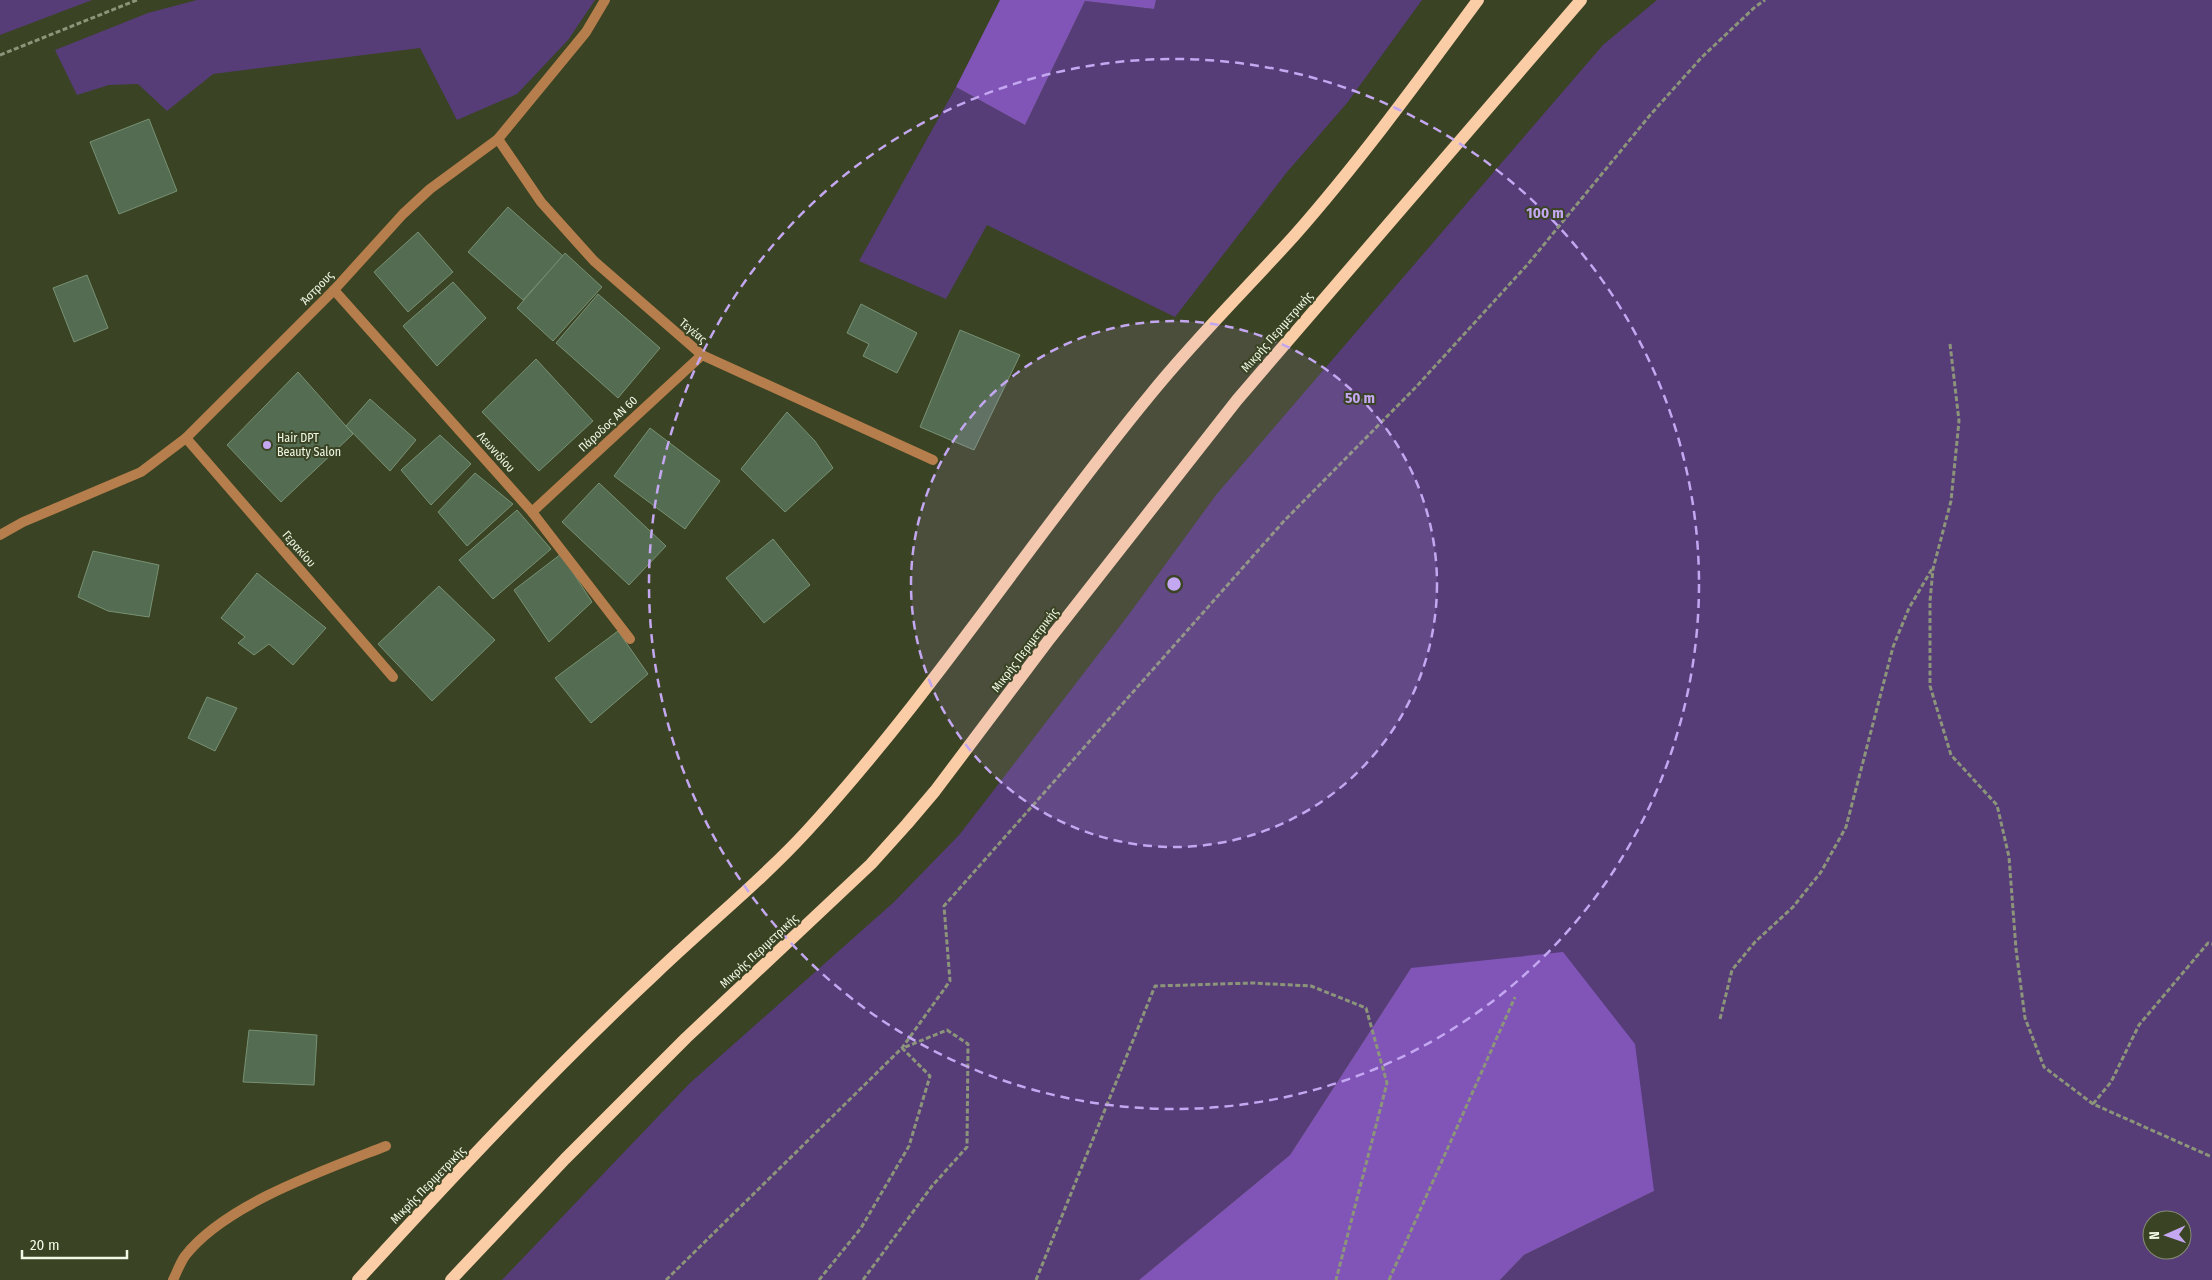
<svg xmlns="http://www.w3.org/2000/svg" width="2212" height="1280" font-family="'Fira Sans Condensed',sans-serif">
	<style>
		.green { fill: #563d78; fill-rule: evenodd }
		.forest { fill: #8155b8 }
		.building { fill: #546c51; stroke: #789174 }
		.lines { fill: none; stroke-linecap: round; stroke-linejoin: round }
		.path { stroke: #8c957a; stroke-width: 3; stroke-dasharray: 5 2.5; stroke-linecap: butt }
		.street { stroke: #b57e4c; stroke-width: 10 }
		.primary { stroke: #fbcda7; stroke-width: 12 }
		.ring { fill: none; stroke: #c4a7f1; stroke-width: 2.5; stroke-dasharray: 9 6 }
		.poi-dot { fill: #c4a7f1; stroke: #3a4323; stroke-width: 2 }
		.labels { text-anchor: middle; stroke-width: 4; stroke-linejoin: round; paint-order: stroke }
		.street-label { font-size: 12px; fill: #f1f8e5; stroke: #3a4323 }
		.poi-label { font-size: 12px; fill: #f1f8e5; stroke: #3a4323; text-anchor: start }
		.centre { fill: #c4a7f1; stroke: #3a4323; stroke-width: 2.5 }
		.ring-label { font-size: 15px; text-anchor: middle; font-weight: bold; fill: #c4a7f1; stroke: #3a4323; stroke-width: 4; stroke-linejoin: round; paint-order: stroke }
	</style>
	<rect width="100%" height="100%" fill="#3a4323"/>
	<!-- green -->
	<g class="green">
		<polygon points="0,0 92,0 0,35"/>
		<polygon points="197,0 595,0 568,40 517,94 457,120 420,48 213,74 167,111 138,84 109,85 77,95 55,50 148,13"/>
		<polygon points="1156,0 1422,0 1347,103 1287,172 1175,317 987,225 946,299 859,261 956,87 1025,125 1085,1 1154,9"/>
		<path d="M1657,0H2212V1280H1500L1524,1255L1654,1191L1411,968L1290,1155L1139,1280H502L690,1083L894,902L960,834L1127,617L1216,495L1603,45ZM2152,1220H2182V1250H2152Z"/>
	</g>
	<!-- forest -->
	<g class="forest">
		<polygon points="1000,0 1156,0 1154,9 1085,1 1025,125 956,87"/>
		<polygon points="1563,952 1635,1044 1654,1191 1524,1255 1500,1280 1139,1280 1290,1155 1411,968"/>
	</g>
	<!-- building -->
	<g class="building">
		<polygon points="149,119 177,191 119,214 90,142"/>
		<polygon points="508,207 563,256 523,300 468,252"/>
		<polygon points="418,232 453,272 408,312 374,272"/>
		<polygon points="565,253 602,287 553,341 517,308"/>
		<polygon points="87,275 108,328 74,342 53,288"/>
		<polygon points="453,282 486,318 437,366 403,326"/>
		<polygon points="598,294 660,348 618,398 556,343"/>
		<polygon points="861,304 917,333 897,373 863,356 869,344 847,333"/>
		<polygon points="960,330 1020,355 974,450 920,427"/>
		<polygon points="536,359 593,421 539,471 482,412"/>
		<polygon points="298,372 353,434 281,502 227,445"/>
		<polygon points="370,399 416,440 390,471 346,426"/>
		<polygon points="787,412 815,441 833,468 785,512 741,469"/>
		<polygon points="650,428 720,481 685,529 614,476"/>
		<polygon points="440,435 471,464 431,505 401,470"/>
		<polygon points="475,473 513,504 467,546 438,512"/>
		<polygon points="599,483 666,546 629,585 562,522"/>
		<polygon points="517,510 551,549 493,599 459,560"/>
		<polygon points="773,539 810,585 764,623 726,578"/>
		<polygon points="93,551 159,565 149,617 108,611 78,597"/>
		<polygon points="561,554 592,602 549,642 514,590"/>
		<polygon points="257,573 326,628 293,665 269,644 254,655 238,643 245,637 221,618"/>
		<polygon points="439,586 495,640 432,701 378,644"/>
		<polygon points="618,631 648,674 591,723 555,678"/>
		<polygon points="207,697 237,708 215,751 188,738"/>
		<polygon points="249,1030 317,1035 314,1085 243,1082"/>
	</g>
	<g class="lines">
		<!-- path -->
		<g class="path">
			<polyline points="0,55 137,0"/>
			<polyline points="1950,344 1959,421 1951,501 1933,569 1930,601 1930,686 1951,755 1997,805 2009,857 2016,949 2025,1018 2044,1067 2093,1104 2212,1157"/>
			<polyline points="1720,1019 1732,970 1755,942 1793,907 1821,872 1846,827 1893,647 1909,608 1932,569"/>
			<polyline points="2093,1104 2111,1082 2139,1025 2208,943 2212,944"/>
			<polyline points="666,1280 902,1048 950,981 944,906 1284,521 1416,387 1528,264 1651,114 1702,57 1755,7 1765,0"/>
			<polyline points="819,1280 861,1228 909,1146 930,1076 902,1048"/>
			<polyline points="863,1280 932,1186 967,1147 968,1044 947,1030 903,1048"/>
			<polyline points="1036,1280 1155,986 1253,983 1311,986 1366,1008 1387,1083 1336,1280"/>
			<polyline points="1389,1280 1515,997"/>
		</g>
		<!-- street -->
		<g class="street">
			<polyline points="498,139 541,202 594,261 702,355 933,460"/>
			<polyline points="334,290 532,512 630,639"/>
			<polyline points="186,438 393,677"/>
			<polyline points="532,512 702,355"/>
			<polyline points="0,535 23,522 141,472 186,438 334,290 403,214 430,189 498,139 586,32 605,0"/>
			<path d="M173,1280C177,1272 180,1263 185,1256C225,1204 327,1169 386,1146"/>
		</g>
		<!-- primary -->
		<g class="primary">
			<path d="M358,1280C454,1175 552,1070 656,973C706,925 759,883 806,832C932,695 1032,538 1150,395C1195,339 1246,289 1294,236C1360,161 1419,80 1478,0"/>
			<polyline points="451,1280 565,1159 686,1038 871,864 907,824 935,791 1048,641 1237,400 1581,0"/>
		</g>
	</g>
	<!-- distance rings -->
	<circle cx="1174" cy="584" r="263" fill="#c4a7f1" fill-opacity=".12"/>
	<g class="ring">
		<circle cx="1174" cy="584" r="263"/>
		<circle cx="1174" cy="584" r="525"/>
	</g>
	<!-- markers -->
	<circle class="poi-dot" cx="267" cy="445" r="5"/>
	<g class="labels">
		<!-- street labels -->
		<g class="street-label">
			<text transform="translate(317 288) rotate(-46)" y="4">Άστρους</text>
			<text transform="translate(693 331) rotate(40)" y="4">Τεγέας</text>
			<text transform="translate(1277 332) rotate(-49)" y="4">Μικρής Περιμετρικής</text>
			<text transform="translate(608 424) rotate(-43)" y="4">Πάροδος ΑΝ 60</text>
			<text transform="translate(496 452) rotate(48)" y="4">Λεωνιδίου</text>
			<text transform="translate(299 549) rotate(49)" y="4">Γερακίου</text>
			<text transform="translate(1025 650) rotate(-53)" y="4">Μικρής Περιμετρικής</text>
			<text transform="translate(759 951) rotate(-43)" y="4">Μικρής Περιμετρικής</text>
			<text transform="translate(428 1185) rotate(-46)" y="4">Μικρής Περιμετρικής</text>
		</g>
		<!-- poi labels -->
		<g class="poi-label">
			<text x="277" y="442">Hair DPT<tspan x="277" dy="14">Beauty Salon</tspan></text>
		</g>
	</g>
	<circle cx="1174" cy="584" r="8" class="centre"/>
	<g class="ring-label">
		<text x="1545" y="218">100 m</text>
		<text x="1360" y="403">50 m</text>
	</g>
	<!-- north arrow -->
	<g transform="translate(2167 1235) rotate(268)"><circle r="24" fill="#3a4323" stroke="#838b71"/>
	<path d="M0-4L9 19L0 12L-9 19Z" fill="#c4a7f1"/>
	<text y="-8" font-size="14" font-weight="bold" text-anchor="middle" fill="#f1f8e5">N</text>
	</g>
	<!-- scale -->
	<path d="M22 1250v8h105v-8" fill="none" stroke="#f1f8e5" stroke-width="2.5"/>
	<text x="30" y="1250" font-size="15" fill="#f1f8e5" stroke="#3a4323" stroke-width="4" paint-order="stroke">20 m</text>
</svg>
